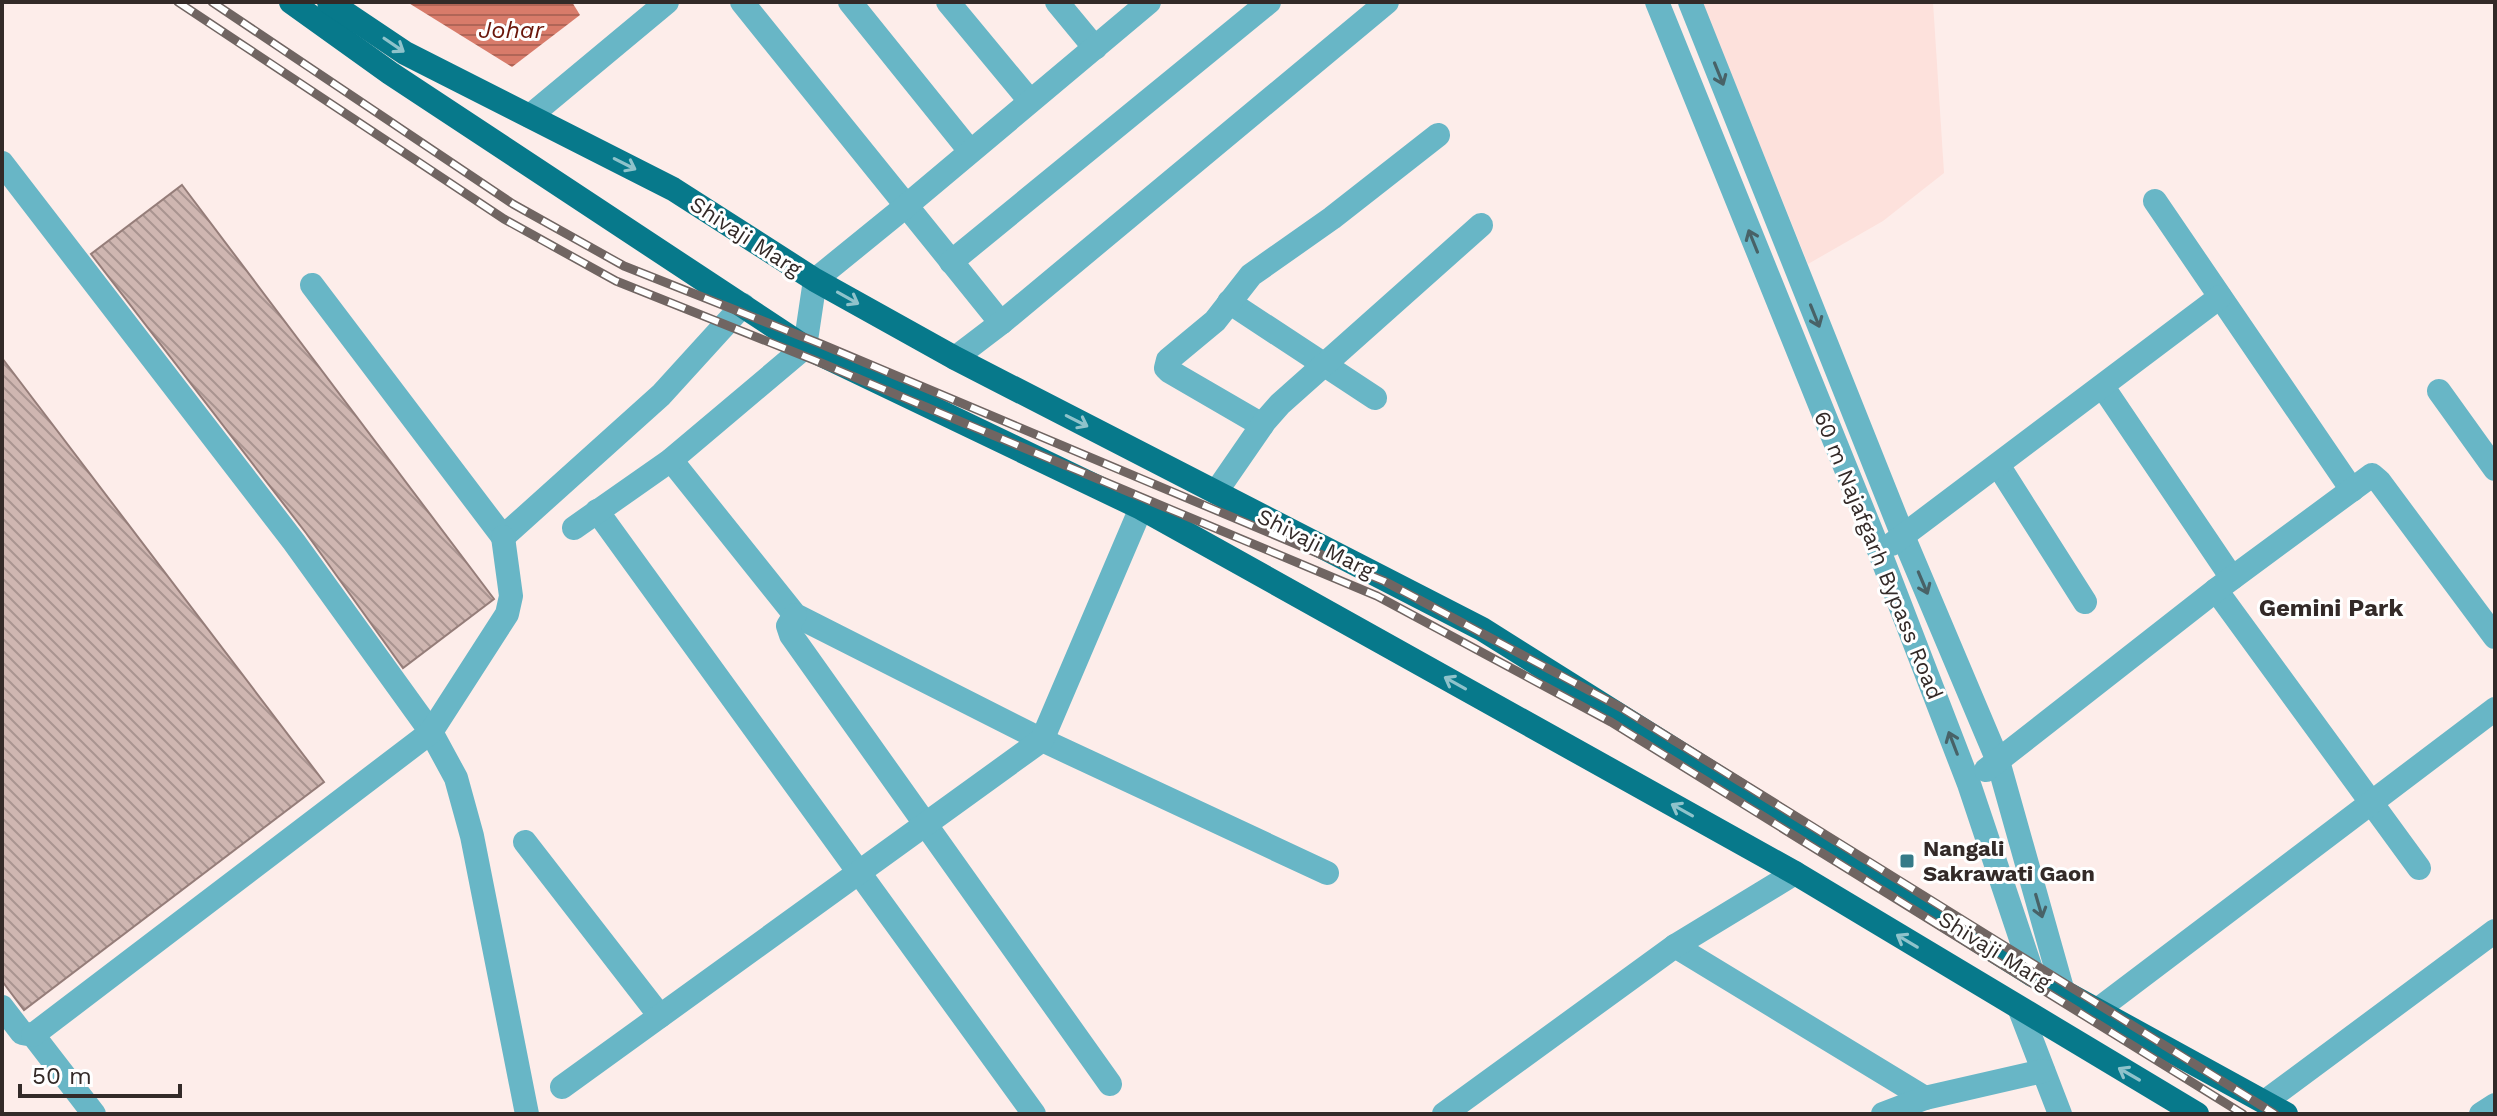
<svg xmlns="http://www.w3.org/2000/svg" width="2497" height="1116" font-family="'Work Sans',sans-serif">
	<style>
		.built { fill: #fde1dc }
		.water { fill: url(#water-rules) }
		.building { fill: url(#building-back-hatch); stroke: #957d79; stroke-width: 2 }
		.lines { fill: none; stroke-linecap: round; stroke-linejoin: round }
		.minor { stroke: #68b6c6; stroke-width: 24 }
		.major { stroke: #07798b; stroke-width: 24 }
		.rail-casing { stroke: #706562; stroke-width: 9 }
		.rail { stroke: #fff; stroke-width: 6; stroke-dasharray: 18; stroke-linecap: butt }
		.oneway { stroke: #8fc3cb }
		.oneway2 { stroke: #486267 }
		.poi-dot { fill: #357a88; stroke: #fff; stroke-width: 3 }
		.labels { text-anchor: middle; stroke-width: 6; stroke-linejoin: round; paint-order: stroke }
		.street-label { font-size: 22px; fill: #332a28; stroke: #fff }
		.poi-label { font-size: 22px; font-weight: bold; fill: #332a28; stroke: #fff; text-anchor: start }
		.water-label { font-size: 24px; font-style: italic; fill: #6a160a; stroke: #fff }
		.neighbourhood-label { font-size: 24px; font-weight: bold; fill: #332a28; stroke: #fff }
	</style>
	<defs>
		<pattern id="water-rules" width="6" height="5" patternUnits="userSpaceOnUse" patternTransform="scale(2)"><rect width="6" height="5" fill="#d87b6a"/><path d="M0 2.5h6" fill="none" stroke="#b06557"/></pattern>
		<pattern id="building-back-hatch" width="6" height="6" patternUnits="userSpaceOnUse" patternTransform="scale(2)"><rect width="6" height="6" fill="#cfb6b1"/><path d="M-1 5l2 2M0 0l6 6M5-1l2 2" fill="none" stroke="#a99490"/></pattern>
	</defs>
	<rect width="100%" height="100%" fill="#fdedea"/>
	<!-- built -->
	<polygon class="built" points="1702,2 1933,2 1944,173 1883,221 1808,264"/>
	<!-- water -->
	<polygon class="water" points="407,2 572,2 580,15 512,67"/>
	<!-- building -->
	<g class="building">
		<polygon points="182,185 494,599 403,668 306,533 91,254"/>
		<polygon points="2,358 324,782 24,1010 2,981"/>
	</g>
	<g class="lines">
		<!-- minor -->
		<g class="minor">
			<polyline points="742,2 1001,323"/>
			<polyline points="850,2 970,151"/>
			<polyline points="948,2 1030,101"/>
			<polyline points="1057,2 1095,48"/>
			<polyline points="1657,2 1880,553 1969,784 2033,975"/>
			<polyline points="1690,2 1903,536 1998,761 2063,992"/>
			<polyline points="530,116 667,2"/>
			<polyline points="2,163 294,542 431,732 456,778 472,836 527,1114"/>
			<polyline points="2155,201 2352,490"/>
			<polyline points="951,262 1269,2"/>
			<polyline points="312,285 503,537 661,395 743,305"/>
			<polyline points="1229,302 1375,398"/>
			<polyline points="955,358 1001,323 1387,2"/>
			<polyline points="2103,387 2232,578"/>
			<polyline points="2439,391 2495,469"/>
			<polyline points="1262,425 1169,371 1166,368 1168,360 1215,321 1251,275 1332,218 1438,135"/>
			<polyline points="671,460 795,615 1042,740 1327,873"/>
			<polyline points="1998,465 2085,602"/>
			<polyline points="1216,492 1265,421 1280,404 1481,225"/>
			<polyline points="597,511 1034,1114"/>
			<polyline points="574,528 671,460 805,347 815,280 906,206 1149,2"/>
			<polyline points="1892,544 2220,297"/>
			<polyline points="2216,590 2419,868"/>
			<polyline points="795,615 788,626 791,635 1110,1084"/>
			<polyline points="1986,770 2216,590 2372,475 2379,481 2495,637"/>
			<polyline points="525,842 660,1016"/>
			<polyline points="1675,946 1925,1098"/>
			<polyline points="2,1007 22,1033 33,1035 94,1114"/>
			<polyline points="2020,1010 2060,1114"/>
			<polyline points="2096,1011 2495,709"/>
			<polyline points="33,1035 431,732 507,614 511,596 503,537"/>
			<polyline points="562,1087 1042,740 1141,508"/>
			<polyline points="2266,1101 2495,931"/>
			<polyline points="1444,1114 1675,946 1795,873"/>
			<polyline points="1883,1114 1925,1098 2043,1071"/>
			<polyline points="2481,1114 2495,1105"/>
		</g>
		<!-- major -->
		<g class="major">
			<polyline points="291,2 390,73 805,347 1141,508 1795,873 2197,1114"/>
			<polyline points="329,2 405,53 673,189 815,280 955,358 1482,629 2033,975 2286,1114"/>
		</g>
		<defs>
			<g id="rail">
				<polyline points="178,2 504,219 616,281 814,360 1377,596 1611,722 2243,1114"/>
				<polyline points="212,2 513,204 624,266 821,344 1384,581 1620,707 2275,1114"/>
			</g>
		</defs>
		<!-- rail casing -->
		<use href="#rail" class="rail-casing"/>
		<!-- rail -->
		<use href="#rail" class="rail"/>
	</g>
	<!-- one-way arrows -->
	<defs><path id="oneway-shaft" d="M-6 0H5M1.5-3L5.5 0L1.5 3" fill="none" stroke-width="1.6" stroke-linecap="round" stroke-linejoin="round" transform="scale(2)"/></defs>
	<g class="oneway">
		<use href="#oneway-shaft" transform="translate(394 45) rotate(34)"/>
		<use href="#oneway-shaft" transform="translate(625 164) rotate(27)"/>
		<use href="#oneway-shaft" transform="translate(848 298) rotate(29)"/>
		<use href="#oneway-shaft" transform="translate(1077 421) rotate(27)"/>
		<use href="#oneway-shaft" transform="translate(1455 683) rotate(-151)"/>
		<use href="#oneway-shaft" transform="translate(1682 810) rotate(-151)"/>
		<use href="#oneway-shaft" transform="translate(1907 941) rotate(-149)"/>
		<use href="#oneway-shaft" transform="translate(2129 1074) rotate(-150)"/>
	</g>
	<g class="oneway2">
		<use href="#oneway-shaft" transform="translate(1719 74) rotate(68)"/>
		<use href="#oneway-shaft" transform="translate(1753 241) rotate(-112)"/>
		<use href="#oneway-shaft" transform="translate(1815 316) rotate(68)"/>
		<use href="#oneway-shaft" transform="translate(1923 583) rotate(67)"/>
		<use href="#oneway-shaft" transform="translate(1953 743) rotate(-111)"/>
		<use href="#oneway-shaft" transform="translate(2039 906) rotate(74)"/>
	</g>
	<!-- markers -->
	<rect class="poi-dot" x="1899" y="853" width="16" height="16" rx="4"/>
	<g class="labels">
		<!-- street labels -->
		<g class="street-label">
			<text transform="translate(746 236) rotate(33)" y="8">Shivaji Marg</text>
			<text transform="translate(1316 543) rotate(27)" y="8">Shivaji Marg</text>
			<text transform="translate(1879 555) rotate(68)" y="8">60 m Najafgarh Bypass Road</text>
			<text transform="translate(1995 950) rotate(32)" y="8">Shivaji Marg</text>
		</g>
		<!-- poi labels -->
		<g class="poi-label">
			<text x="1923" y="856">Nangali<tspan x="1923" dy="25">Sakrawati Gaon</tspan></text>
		</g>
		<!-- water labels -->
		<g class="water-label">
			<text x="511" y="38">Johar</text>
		</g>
		<!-- neighbourhood labels -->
		<g class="neighbourhood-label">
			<text x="2331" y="616">Gemini Park</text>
		</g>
	</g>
	<!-- border -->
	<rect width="2497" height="1116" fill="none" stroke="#332a28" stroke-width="8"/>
	<!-- scale -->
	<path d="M20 1084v12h160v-12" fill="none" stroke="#332a28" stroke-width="4"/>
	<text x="32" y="1084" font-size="24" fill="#332a28" stroke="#ffffff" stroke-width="6" paint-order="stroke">50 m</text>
</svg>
